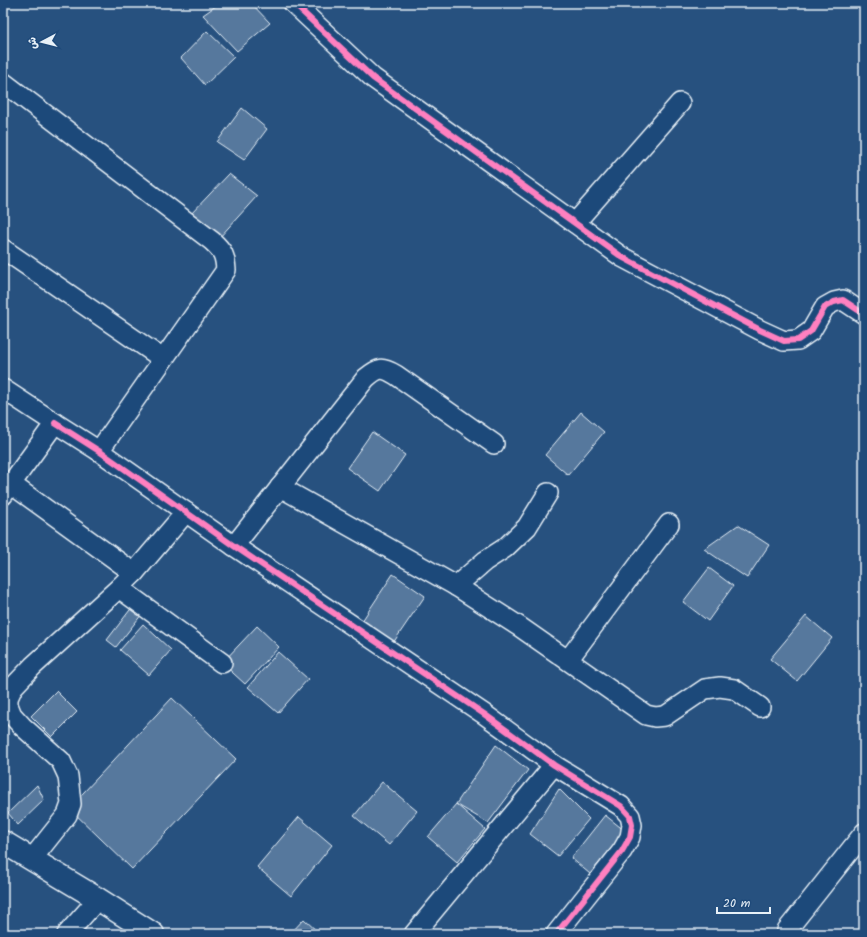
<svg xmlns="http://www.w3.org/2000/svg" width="867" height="937" font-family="Kalam,'Playpen Sans Arabic',sans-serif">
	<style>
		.building { fill: #57789d; stroke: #e8f1f8 }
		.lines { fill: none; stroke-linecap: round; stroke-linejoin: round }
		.minor-casing { stroke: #e8f1f8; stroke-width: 22 }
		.major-casing { stroke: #e8f1f8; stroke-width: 25 }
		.minor { stroke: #1f4a7a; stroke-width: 19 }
		.major { stroke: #1f4a7a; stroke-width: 22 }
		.cycleway-casing { stroke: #1f4a7a; stroke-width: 8 }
		.cycleway { stroke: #ff80c0; stroke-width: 6 }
	</style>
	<rect width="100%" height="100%" fill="#27517f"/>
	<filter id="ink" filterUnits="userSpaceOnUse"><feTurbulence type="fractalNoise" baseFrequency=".025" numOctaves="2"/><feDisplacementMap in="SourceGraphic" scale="8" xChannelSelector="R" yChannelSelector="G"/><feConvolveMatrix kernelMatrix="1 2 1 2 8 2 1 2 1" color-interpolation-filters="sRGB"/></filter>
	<g filter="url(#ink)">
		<!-- building -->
		<g class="building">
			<polygon points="220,3 251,3 270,23 237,51 203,15"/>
			<polygon points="207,31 234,57 205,85 181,58"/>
			<polygon points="242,108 267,129 244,160 217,142"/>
			<polygon points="229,174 257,196 219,238 189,216"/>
			<polygon points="581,412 604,432 568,475 545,455"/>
			<polygon points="372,432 405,455 380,491 347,468"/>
			<polygon points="738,525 769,545 747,578 704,549"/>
			<polygon points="709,568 733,586 708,621 683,602"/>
			<polygon points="393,574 425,596 393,643 362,621"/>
			<polygon points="133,606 142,614 116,647 107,640"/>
			<polygon points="806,616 832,638 797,681 770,659"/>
			<polygon points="143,624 171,650 149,675 120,650"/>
			<polygon points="257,626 279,647 245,684 222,663"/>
			<polygon points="278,652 308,679 278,713 248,687"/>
			<polygon points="56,691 77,712 52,737 31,716"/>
			<polygon points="172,698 236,759 132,869 69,808"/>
			<polygon points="496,745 528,770 488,823 456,804"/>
			<polygon points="382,782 417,811 389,845 354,816"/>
			<polygon points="37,785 44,800 18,825 8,813"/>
			<polygon points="559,789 589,819 558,856 530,834"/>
			<polygon points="456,804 485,829 457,862 428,837"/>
			<polygon points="605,815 625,831 590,874 571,858"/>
			<polygon points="299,817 332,845 291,896 257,867"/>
			<polygon points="304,919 320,934 290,934"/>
		</g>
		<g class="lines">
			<defs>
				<g id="minor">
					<polyline points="293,3 373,78 622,257 760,330 784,341 798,340 811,331 825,307 834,302 843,300 864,314"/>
					<path d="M3,82L212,241C223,251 225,255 226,270L99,451"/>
					<polyline points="575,223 680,103"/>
					<polyline points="3,249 163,359"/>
					<polyline points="3,389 55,423 3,495"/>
					<polyline points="55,423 99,451 234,546 484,714 554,765 621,806 630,816 632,825 630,837 622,851 556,934"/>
					<polyline points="11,484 134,573"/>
					<polyline points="280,487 456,586 520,627 646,715 655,717 665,716 705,689 720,687 734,689 760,707"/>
					<path d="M234,546L366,378C379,367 382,367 396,375L494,444"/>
					<polyline points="456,586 485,561 505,548 527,527 548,493"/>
					<polyline points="119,588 222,663"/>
					<polyline points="568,660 669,524"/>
					<polyline points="32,859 67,815 71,804 68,776 61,761 22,726 12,715 8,705 8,698 13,687 33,666 119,588 134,573 186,512"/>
					<polyline points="787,930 864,833"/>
					<polyline points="67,934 98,899"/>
					<polyline points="414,934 554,765"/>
				</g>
				<polyline id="major" points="3,842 98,899 153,934"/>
			</defs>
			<!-- minor casing -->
			<use href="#minor" class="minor-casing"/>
			<!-- major casing -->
			<use href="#major" class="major-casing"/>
			<!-- minor -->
			<use href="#minor" class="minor"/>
			<!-- major -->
			<use href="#major" class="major"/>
			<defs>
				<g id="cycleway">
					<polyline points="293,3 373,78 622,257 760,330 784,341 798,340 811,331 825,307 834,302 843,300 864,314"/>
					<polyline points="55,423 99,451 234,546 484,714 554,765 621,806 630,816 632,825 630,837 622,851 556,934"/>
				</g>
			</defs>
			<!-- cycleway casing -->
			<use href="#cycleway" class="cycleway-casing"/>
			<!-- cycleway -->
			<use href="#cycleway" class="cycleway"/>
		</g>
	</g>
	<!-- margin -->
	<rect width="867" height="937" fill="none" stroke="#1f4a7a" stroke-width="16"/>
	<rect x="8" y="8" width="851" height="921" fill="none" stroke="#e8f1f8" stroke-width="1.5" filter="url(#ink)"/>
	<!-- north arrow -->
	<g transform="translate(42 42) rotate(263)" stroke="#1f4a7a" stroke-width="3" paint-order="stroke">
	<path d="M0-3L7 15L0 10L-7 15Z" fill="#e8f1f8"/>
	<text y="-6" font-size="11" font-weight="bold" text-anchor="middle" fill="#e8f1f8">ش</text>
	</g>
	<!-- scale -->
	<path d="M717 907v6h53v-6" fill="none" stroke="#e8f1f8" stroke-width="2"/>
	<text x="723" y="907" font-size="12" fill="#e8f1f8" stroke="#1f4a7a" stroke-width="3" paint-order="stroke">20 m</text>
</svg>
